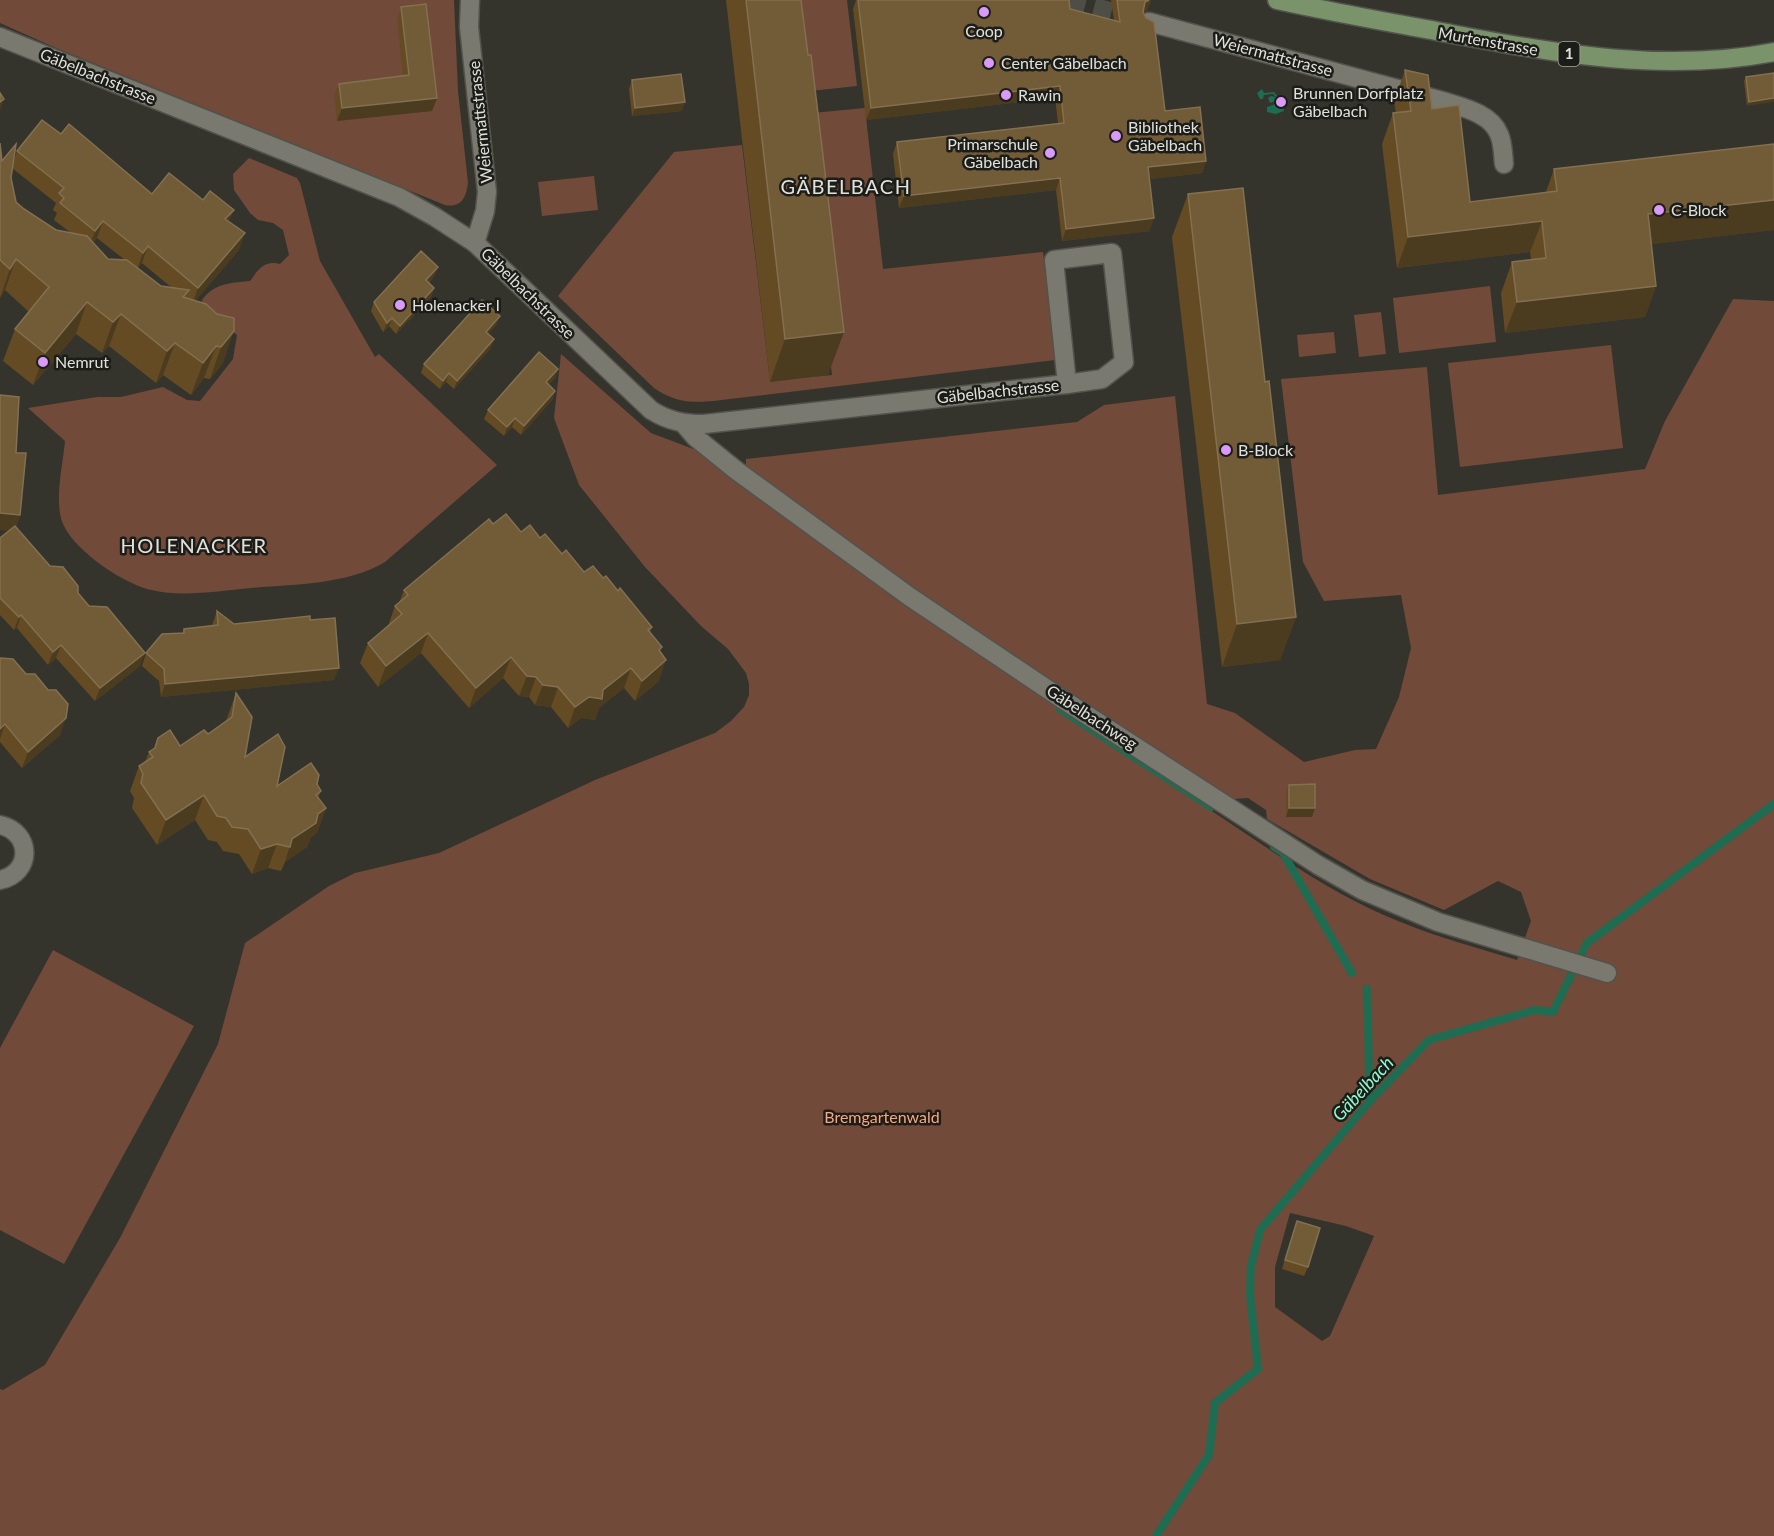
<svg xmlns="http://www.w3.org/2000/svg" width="1774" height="1536" font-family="Lato,sans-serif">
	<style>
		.green { fill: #724a39; fill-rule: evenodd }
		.water { fill: #1e6c52 }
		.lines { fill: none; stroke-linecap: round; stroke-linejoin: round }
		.stream { stroke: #1e6c52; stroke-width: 8 }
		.street-tunnel { stroke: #4e4e47; stroke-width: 18; stroke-dasharray: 18 9; stroke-linecap: butt }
		.street-casing { stroke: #53534d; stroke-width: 21 }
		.primary-casing { stroke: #53534d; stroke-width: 21 }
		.street { stroke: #797970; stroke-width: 18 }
		.primary { stroke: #7a936b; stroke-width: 18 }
		.wall { fill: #644b23; fill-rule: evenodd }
		.shaded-wall { fill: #4b3b1f }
		.building { fill: #725b37; stroke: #837051; stroke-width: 1.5 }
		.poi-dot { fill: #d99af8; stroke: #1c1c18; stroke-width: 2 }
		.labels { text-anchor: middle; stroke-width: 5; stroke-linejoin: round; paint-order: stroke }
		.shield { fill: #1c1c18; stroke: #a6a6a1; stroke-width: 1.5 }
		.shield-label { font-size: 15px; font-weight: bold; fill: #e1e1dc }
		.poi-label { font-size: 16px; fill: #e1e1dc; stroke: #1c1c18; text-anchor: start }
		.street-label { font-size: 16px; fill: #e1e1dc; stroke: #1c1c18 }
		.park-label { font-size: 16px; fill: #fda67f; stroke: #1c1c18 }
		.water-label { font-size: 18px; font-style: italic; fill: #8ff9cf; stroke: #1c1c18 }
		.quarter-label { font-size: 20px; letter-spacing: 1.5px; fill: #e1e1dc; stroke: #1c1c18 }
	</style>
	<rect width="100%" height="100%" fill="#34342d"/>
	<!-- green -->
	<g class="green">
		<path d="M0,0H454L458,91L468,183C466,198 461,208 445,205L56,48L0,23Z"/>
		<polygon points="781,0 847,0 857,86 792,93"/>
		<path d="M865,108L883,269L1043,252L1055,360L713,401C689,403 675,402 654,388L558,296L674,152L742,145L770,381L832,375L802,114Z"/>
		<path d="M249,158L297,178L300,183L320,261L375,357L379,354L497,465L385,562C346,585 295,584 251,588C217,591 180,598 147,589C120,581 76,551 64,526C53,505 63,464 65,441L28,408L97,397H121L163,387L187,400L200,401L233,359L237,335L203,307L202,300C214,283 231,283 250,281C258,270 264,260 280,264L289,255L283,230L273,223L258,220L250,213L234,190L233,174Z"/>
		<polygon points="594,176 598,210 542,216 538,182"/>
		<polygon points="1490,286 1496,342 1399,353 1393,298"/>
		<path d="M1733,299L1774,301V1536H0V1389L3,1390L45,1365L120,1238L218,1044L245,943L329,886L355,873L439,853L595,780L715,733L731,721L744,707L749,695V684L746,673L728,649L701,626L645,567L579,485L554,418L561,354L651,433L696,450L901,603L1285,860C1321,883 1358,905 1398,921C1437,937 1477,948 1517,960L1531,921L1521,892L1498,881L1444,910L1370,879L1267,819L1266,810L1248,798L1233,799L949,613L746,468V459L1077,422L1104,405L1175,396L1207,704L1235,713L1304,762L1355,750L1376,749L1399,697L1411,648L1401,595L1324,601L1303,562L1281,379L1427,367L1438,495L1645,469L1665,421ZM1290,1213L1346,1226L1374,1236L1330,1336L1322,1341L1275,1307V1267Z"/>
		<polygon points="1381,312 1386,354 1359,357 1354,315"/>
		<polygon points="1334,332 1336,353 1299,357 1297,335"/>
		<polygon points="1611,345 1623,448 1460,467 1448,363"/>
		<polygon points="53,950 194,1026 64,1264 0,1230 0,1048"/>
	</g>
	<!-- water -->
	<polygon class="water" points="1262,89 1264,93 1274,92 1279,98 1284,98 1286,102 1283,106 1284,111 1276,114 1267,112 1267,107 1275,104 1276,101 1270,103 1268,98 1271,96 1276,97 1273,94 1264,95 1263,99 1260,99 1257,93"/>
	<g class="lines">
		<!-- stream -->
		<g class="stream">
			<polyline points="1060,709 1211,807"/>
			<polyline points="1274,847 1283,853 1352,973"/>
			<polyline points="1367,989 1370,1101"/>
			<polyline points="1156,1536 1209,1455 1215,1403 1258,1369 1250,1294 1251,1267 1260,1230 1370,1101 1429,1040 1535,1010 1553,1012 1587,943 1774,804"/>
		</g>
		<!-- street-tunnel -->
		<polyline class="street-tunnel" points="1068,0 1136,18"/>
		<defs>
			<g id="street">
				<polyline points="470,0 469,27 487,192 485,211 475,243"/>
				<path d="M1149,22L1446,102C1465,108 1491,114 1499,134C1503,143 1503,154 1504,164"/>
				<path d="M0,37L399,197L435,217L475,243L651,410C668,421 684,424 704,424L1067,384"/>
				<polygon points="1112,253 1124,362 1102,379 1067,384 1054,260"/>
				<polyline points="683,423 695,437 737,471 910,597 1059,697 1318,865 1362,890 1438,922 1607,973"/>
				<path d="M0,825C32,832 33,873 0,880"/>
			</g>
			<path id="primary" d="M1277,0C1335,13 1394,23 1452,34C1559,54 1666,73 1774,52"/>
		</defs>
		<!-- street casing -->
		<use href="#street" class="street-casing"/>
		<!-- primary casing -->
		<use href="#primary" class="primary-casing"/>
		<!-- street -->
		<use href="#street" class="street"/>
		<!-- primary -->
		<use href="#primary" class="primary"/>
	</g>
	<!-- wall -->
	<g class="wall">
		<polygon points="726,0 801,0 828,375 770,382"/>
		<polygon points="856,0 1069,0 1070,9 1114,20 1111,0 1151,0 1147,11 1143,13 1165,111 1206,161 1202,173 1150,179 1150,231 1062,241 1056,190 899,208 893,154 897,142 1058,123 1055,98 866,120 853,9"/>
		<polygon points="401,7 437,98 432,111 337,121 334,96 339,84 403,76 397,20"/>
		<polygon points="1405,70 1432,109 1470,202 1546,192 1554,169 1774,230 1651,244 1656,286 1645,317 1505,333 1501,293 1512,262 1531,260 1530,252 1397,268 1382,144 1393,113 1396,113 1394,101"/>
		<polygon points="1774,73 1747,106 1744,81 1746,77"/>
		<polygon points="632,80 682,111 632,116 629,89"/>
		<path d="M61,134L152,194L229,222L239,250L195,301L217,314L234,318L223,363L210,379L204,378L191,395L163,375L156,383L109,346L102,353L76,334L33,385L3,361L15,329L29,312L5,290L0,298V143L2,161L13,163L17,151ZM12,168L56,203L53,210L57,213L54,220L71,233L56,230L24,209L16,202L11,178ZM97,238L125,260L108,259L93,243ZM142,263L171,287L161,286L138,268Z"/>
		<polygon points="1188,194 1265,382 1296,617 1280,660 1222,667 1172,237"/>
		<polygon points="435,275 429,283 434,288 431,297 396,334 389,326 383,332 371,311 374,302"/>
		<polygon points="497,324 488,334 491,348 454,389 446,382 440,389 421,373 424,364"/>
		<polygon points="558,369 555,378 548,385 555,391 552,400 521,435 512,427 504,436 484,419 488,410"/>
		<polygon points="16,453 20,515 16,527 50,566 78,593 140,666 95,701 56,658 48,665 17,628 14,630 0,615 0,538 9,531"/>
		<polygon points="493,524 540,538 584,572 603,578 618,591 652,627 650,633 660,652 659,681 635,701 624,688 599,708 595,720 581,718 568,728 551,707 535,705 529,697 519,696 503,678 469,708 421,653 378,687 360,663 368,643 388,626 395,606 399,603 404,590"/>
		<polygon points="217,611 234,624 310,620 334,680 161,697 159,681 142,666 146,653 182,633 184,629 212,625"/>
		<polygon points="0,658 60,735 22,768 0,742"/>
		<polygon points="236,693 245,757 277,786 317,784 321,791 318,798 326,808 317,833 311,837 307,847 285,862 281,871 268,868 252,874 239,854 223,851 217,842 208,840 195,820 157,845 132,808 134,798 130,791 139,766 145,762 149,752 154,748 158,738 180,746 208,734 226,721"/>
		<polygon points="1289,785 1315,808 1312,817 1286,817 1286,793"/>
		<polygon points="1294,1229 1308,1267 1304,1276 1282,1269"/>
	</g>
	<!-- shaded-wall -->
	<g class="shaded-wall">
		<polygon points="1149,0 1151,0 1147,11 1141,15 1145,2"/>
		<polygon points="1060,86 1055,98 866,120 871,108"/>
		<polygon points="437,98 432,111 337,121 342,108"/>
		<polygon points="1774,98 1774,102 1747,106 1749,102"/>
		<polygon points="4,99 0,111 0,102"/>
		<polygon points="685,102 682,111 632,116 635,108"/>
		<polygon points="1206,161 1202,173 1144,180 1148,167"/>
		<polygon points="1060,178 1056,190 899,208 904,196"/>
		<polygon points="1774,200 1774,230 1636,246 1648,214"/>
		<polygon points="234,210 227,227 225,219"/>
		<polygon points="1154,218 1150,231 1062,241 1066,229"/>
		<polygon points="103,221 97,238 89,248 95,231"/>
		<polygon points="1542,221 1530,252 1397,268 1408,237"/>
		<polygon points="245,233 239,250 192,305 198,288"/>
		<polygon points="148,246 142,263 137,270 143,253"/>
		<polygon points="16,259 5,290 0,298 10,269"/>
		<polygon points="438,267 435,275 423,289 426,280"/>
		<polygon points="1656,286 1645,317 1505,333 1517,302"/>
		<polygon points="434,288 431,297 396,334 400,326"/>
		<polygon points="87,302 76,334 33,385 45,353"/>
		<polygon points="121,314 109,346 102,353 113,322"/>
		<polygon points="500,316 497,324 482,341 486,332"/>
		<polygon points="392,318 389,326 383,332 387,323"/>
		<polygon points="234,331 223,363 210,379 221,347"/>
		<polygon points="844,332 828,375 770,382 785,339"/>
		<polygon points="494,339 491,348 454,389 457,381"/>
		<polygon points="175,343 163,375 156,383 167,351"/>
		<polygon points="216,346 204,378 191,395 203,363"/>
		<polygon points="558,369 555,378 542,391 546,382"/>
		<polygon points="449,373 446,382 440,389 443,381"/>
		<polygon points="555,391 552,400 521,435 524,426"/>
		<polygon points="515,418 512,427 504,436 507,427"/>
		<polygon points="0,513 20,515 14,532 0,530"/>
		<polygon points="21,615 17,628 14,630 19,617"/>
		<polygon points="1296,617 1280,660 1222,667 1237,624"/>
		<polygon points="428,633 421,653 378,687 386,666"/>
		<polygon points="61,645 56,658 48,665 53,652"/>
		<polygon points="145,653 140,666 95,701 100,688"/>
		<polygon points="511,657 503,678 469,708 476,688"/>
		<polygon points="666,660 659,681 635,701 642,681"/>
		<polygon points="339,668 334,680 161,697 165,684"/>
		<polygon points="631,668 624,688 599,708 595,720 581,718 568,728 575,707 589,697 603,690"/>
		<polygon points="527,676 536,677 529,697 519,696"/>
		<polygon points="543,685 558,687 551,707 535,705"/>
		<polygon points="66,718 60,735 22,768 28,752"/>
		<polygon points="5,724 0,739 0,729"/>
		<polygon points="204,795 195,820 157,845 166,820"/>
		<polygon points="326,808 317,833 311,837 307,847 285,862 292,839 318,814"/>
		<polygon points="1289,808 1315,808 1312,817 1286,817"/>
		<polygon points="277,844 268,868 252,874 261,849"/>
	</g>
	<!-- building -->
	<g class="building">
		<polygon points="746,0 801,0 808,55 811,55 844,332 785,339"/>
		<polygon points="858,0 1069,0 1070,9 1120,22 1117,0 1149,0 1145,2 1143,12 1146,18 1154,22 1165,111 1200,107 1206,161 1148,167 1154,218 1066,229 1060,178 904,196 897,142 1064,123 1060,86 871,108"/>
		<polygon points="426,4 437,98 342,108 339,84 409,75 401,7"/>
		<polygon points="1405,70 1428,75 1432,109 1459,105 1470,202 1557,191 1554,169 1774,144 1774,200 1648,214 1656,286 1517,302 1512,262 1546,258 1542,221 1408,237 1393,113 1411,111"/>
		<polygon points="1774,73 1774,98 1749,102 1746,77"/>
		<polygon points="681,74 685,102 635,108 632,80"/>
		<polygon points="0,93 4,99 0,102"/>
		<polygon points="42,120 61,134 69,124 152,194 169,173 203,200 210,191 234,210 225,219 245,233 198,288 148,246 143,253 103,221 95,231 60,203 64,198 59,193 64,188 17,151"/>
		<polygon points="0,143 2,161 16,144 11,178 16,202 24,209 56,230 87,236 108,259 127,260 161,286 189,290 183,297 206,304 217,314 234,318 234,331 221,347 216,346 203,363 175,343 167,351 121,314 113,322 87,302 45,353 15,329 49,287 16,259 10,269 0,260"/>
		<polygon points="1243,188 1265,382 1269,381 1296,617 1237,624 1188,194"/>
		<polygon points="421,251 438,267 426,280 434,288 400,326 392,318 387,323 374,302"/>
		<polygon points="482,300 500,316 486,332 494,339 457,381 449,373 443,381 424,364"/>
		<polygon points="539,352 558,369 546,382 555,391 524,426 515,418 507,427 488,410"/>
		<polygon points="0,395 19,397 16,453 26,453 20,515 0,513"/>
		<polygon points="506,514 521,532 530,525 540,538 545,534 562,554 566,550 584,572 593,566 603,578 606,576 618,591 620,588 652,627 648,630 662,647 659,650 666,660 642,681 631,668 603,690 602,699 589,697 575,707 558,687 543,685 536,677 527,676 511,657 476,688 428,633 386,666 368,643 402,614 395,606 408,595 404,590 489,519 493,524"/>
		<polygon points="15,526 50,566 63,567 78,586 78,593 89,606 107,607 145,653 100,688 61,645 53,652 21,615 19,617 0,598 0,538"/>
		<polygon points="217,611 234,624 310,616 310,620 335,618 339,668 165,684 164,669 146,653 162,634 184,633 184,629 218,625"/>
		<polygon points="0,658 13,659 26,674 35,674 48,690 56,690 68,704 66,718 28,752 5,724 0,729"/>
		<polygon points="236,693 252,717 245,757 278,734 285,747 277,786 311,763 319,775 317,784 321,791 316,795 326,808 318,814 316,823 292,839 290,847 277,844 261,849 248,829 232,827 226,818 217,816 204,795 166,820 141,783 143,774 139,766 153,757 149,752 155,748 158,738 170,730 180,746 204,730 208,734 232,717"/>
		<polygon points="1315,784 1315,808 1289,808 1289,785"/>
		<polygon points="1297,1221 1320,1228 1308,1267 1285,1260"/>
	</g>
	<!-- markers -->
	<g class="poi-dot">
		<circle cx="984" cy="12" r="6"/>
		<circle cx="989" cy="63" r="6"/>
		<circle cx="1006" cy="95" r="6"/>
		<circle cx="1281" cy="102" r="6"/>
		<circle cx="1116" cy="136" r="6"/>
		<circle cx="1050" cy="153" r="6"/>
		<circle cx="1659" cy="210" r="6"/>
		<circle cx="400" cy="305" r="6"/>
		<circle cx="43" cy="362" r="6"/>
		<circle cx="1226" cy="450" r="6"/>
	</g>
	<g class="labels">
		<!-- shield labels -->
		<rect class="shield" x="1558.5" y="42" width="21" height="24" rx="4.5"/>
		<g class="shield-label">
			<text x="1569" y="59">1</text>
		</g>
		<!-- poi labels -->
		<g class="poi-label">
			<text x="984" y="37" text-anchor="middle">Coop</text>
			<text x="1001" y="69">Center Gäbelbach</text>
			<text x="1293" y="99">Brunnen Dorfplatz<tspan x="1293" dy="18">Gäbelbach</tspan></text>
			<text x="1018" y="101">Rawin</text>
			<text x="1128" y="133">Bibliothek<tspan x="1128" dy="18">Gäbelbach</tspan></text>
			<text x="1038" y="150" text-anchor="end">Primarschule<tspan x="1038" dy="18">Gäbelbach</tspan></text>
			<text x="1671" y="216">C-Block</text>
			<text x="412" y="311">Holenacker I</text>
			<text x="55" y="368">Nemrut</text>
			<text x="1238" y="456">B-Block</text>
		</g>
		<!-- street labels -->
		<g class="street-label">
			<text transform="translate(1488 41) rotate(10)" y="6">Murtenstrasse</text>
			<text transform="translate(1273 55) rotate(15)" y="6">Weiermattstrasse</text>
			<text transform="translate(98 76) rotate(22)" y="6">Gäbelbachstrasse</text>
			<text transform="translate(480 122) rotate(-96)" y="6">Weiermattstrasse</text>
			<text transform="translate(528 293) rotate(44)" y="6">Gäbelbachstrasse</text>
			<text transform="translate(998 391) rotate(-6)" y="6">Gäbelbachstrasse</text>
			<text transform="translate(1092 717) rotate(33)" y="6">Gäbelbachweg</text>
		</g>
		<!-- park labels -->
		<g class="park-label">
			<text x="882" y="1123">Bremgartenwald</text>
		</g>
		<!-- water labels -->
		<g class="water-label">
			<text transform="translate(1363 1089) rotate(-47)" y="6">Gäbelbach</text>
		</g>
		<!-- quarter labels -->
		<g class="quarter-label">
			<text x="846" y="194">GÄBELBACH</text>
			<text x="194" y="553">HOLENACKER</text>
		</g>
	</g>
</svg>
